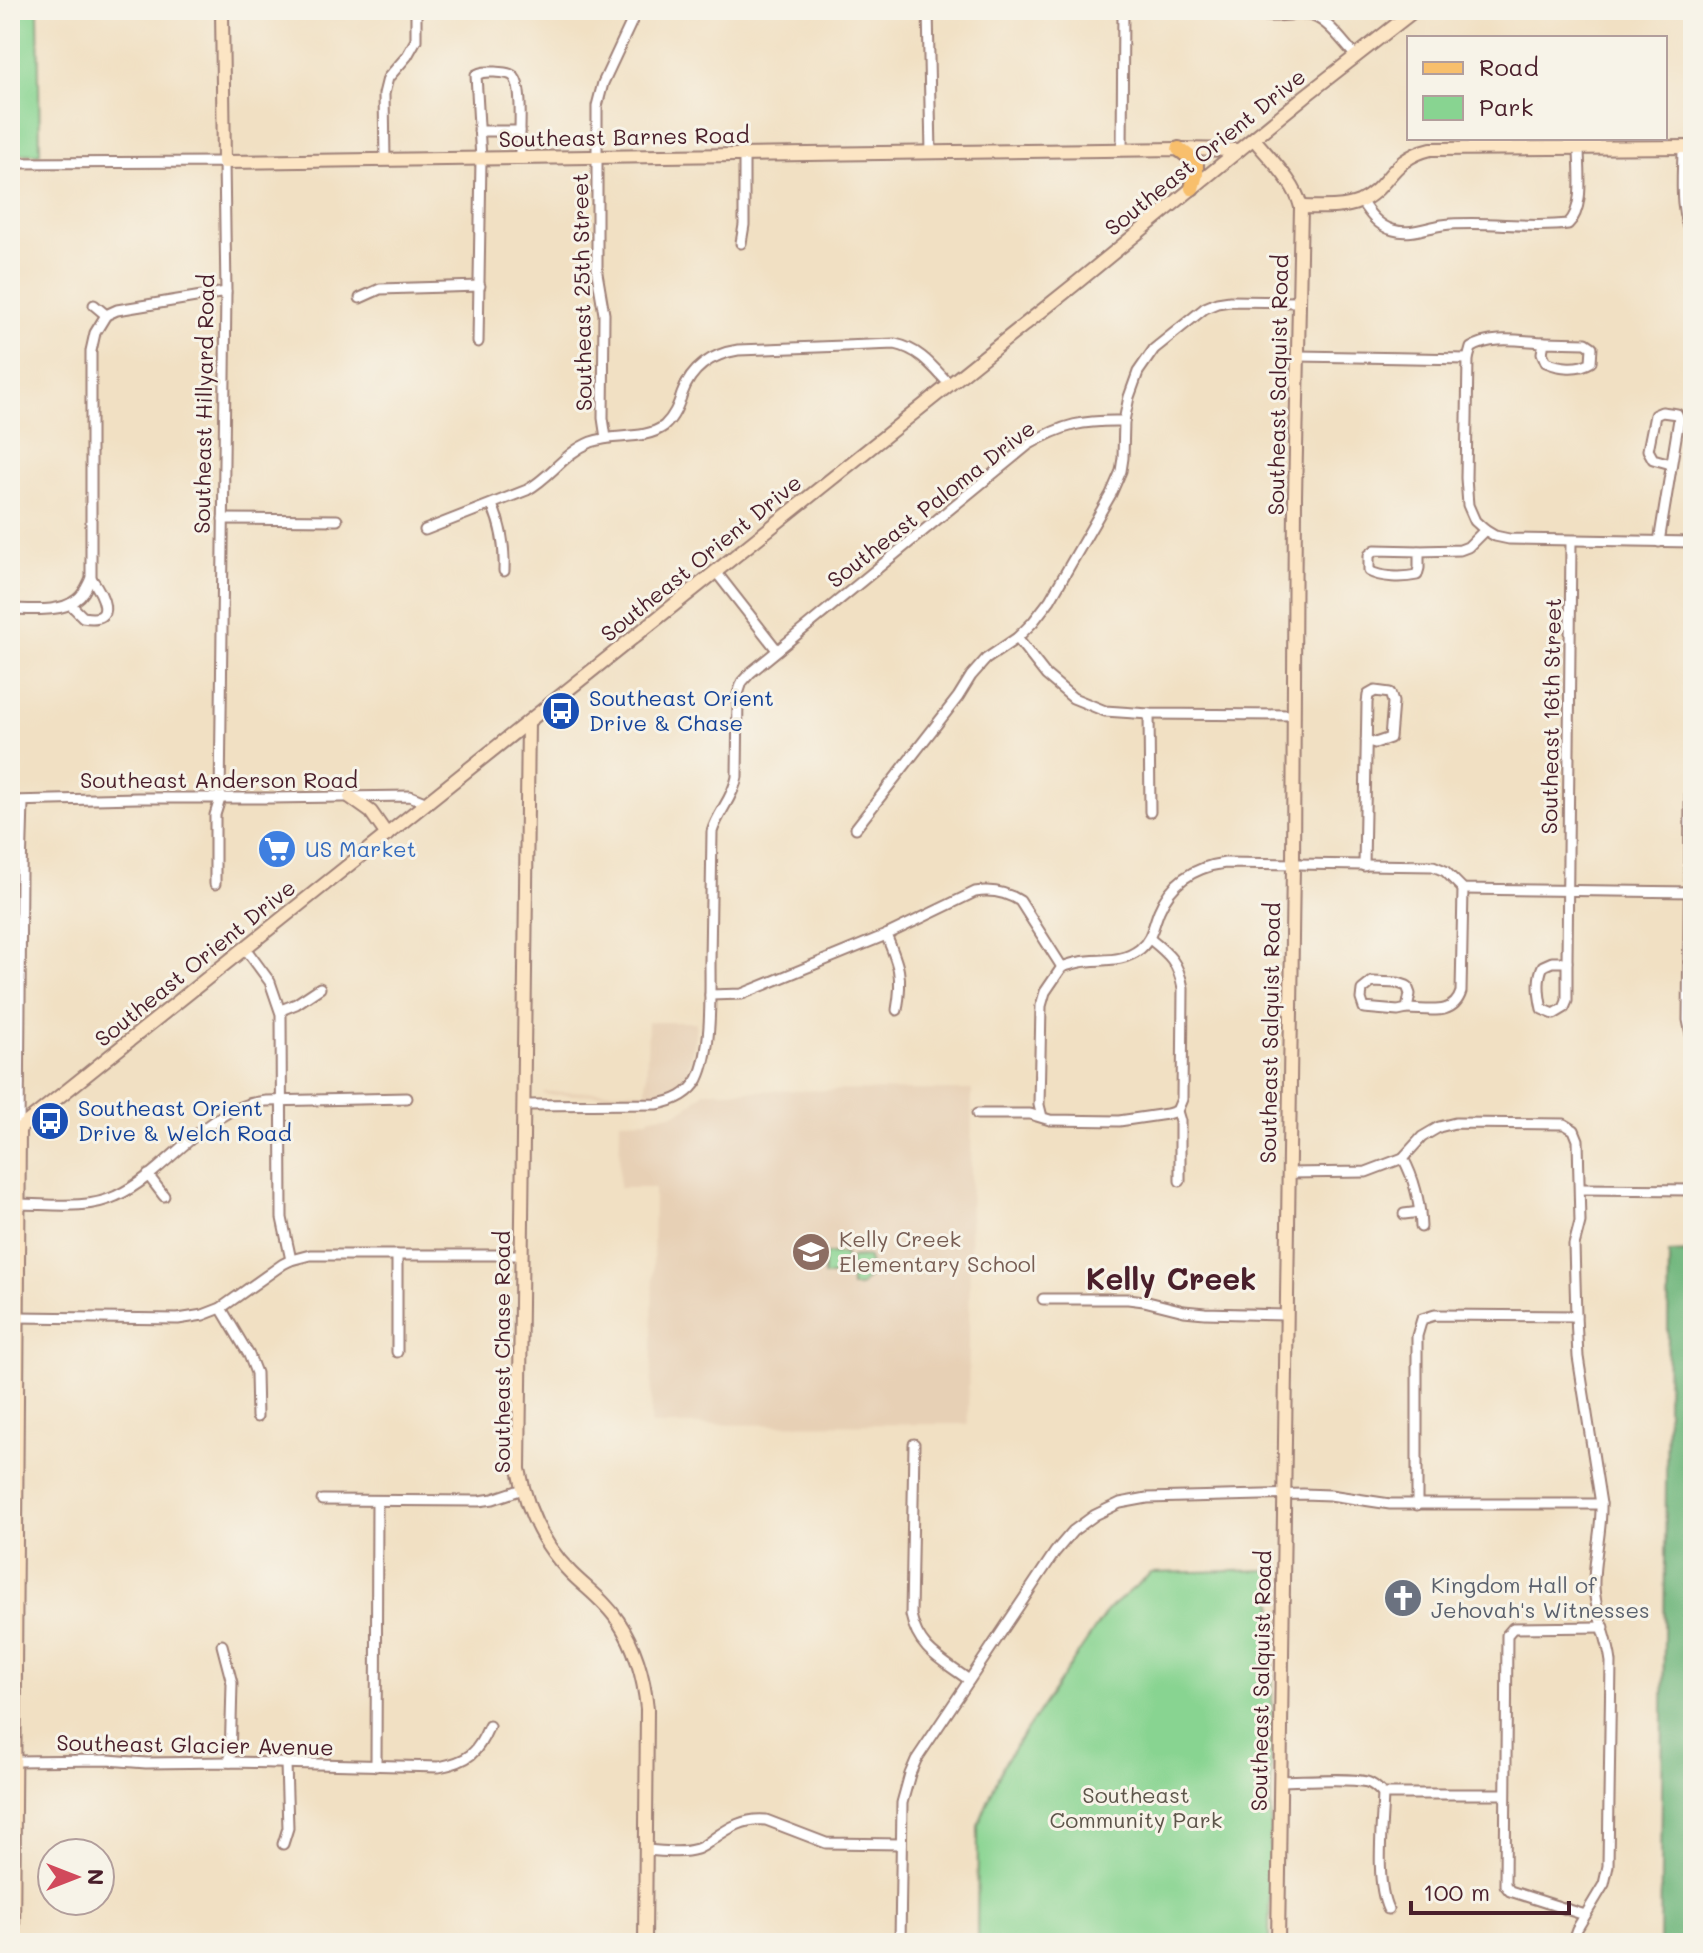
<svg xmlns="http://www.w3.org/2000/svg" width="1703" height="1953" font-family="Mali,sans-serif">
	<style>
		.built { fill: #e7d0b5 }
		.green { fill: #88d491; stroke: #697a5e; stroke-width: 2 }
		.forest { fill: #6eb67b; stroke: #5c6a53; stroke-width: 2 }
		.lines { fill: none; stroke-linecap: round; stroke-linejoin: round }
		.street-casing { stroke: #9e8077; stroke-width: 13 }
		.secondary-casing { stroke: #9e8077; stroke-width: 16 }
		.primary-casing { stroke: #9e8077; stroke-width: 18 }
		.street { stroke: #fff; stroke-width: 9 }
		.secondary { stroke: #fce5c4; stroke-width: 12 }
		.primary { stroke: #f8bf6c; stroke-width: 14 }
		.labels { text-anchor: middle; stroke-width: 6; stroke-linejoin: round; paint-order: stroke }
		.street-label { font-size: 22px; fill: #4a1f2b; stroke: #f7f3e8 }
		.transit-label { font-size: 22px; fill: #164399; stroke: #f7f3e8; text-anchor: start }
		.shop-label { font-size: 22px; fill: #366cbe; stroke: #f7f3e8; text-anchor: start }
		.education-label { font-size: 22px; fill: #785e54; stroke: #f7f3e8; text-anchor: start }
		.worship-label { font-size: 22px; fill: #5b616d; stroke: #f7f3e8; text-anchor: start }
		.park-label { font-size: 22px; fill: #5d554a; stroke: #f7f3e8 }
		.district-label { font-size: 30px; font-weight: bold; fill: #4a1f2b; stroke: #f7f3e8 }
	</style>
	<rect width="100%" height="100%" fill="#f7f3e8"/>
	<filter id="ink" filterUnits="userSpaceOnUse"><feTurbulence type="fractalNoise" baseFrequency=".0125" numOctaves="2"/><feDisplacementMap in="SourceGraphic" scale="16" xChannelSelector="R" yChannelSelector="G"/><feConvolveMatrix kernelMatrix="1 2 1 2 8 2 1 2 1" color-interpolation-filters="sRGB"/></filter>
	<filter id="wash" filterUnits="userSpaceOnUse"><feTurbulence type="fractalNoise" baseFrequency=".006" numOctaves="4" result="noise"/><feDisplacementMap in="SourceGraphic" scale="32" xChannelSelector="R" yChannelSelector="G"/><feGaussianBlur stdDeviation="1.8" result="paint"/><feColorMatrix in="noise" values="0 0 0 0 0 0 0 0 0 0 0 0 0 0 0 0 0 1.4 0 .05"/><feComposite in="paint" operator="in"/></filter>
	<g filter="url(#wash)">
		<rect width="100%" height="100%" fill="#f1e0c3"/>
		<!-- built -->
		<g class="built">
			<polygon points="648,1022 696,1022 695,1035 689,1069 682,1080 673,1089 655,1094 548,1095 542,1092 646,1091"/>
			<polygon points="972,1090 968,1424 651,1425 654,1188 619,1188 620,1121 647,1120 650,1117 673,1114 688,1107 705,1091"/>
		</g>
		<!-- green -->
		<g class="green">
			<polygon points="10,10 38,10 40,154 10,154"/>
			<polygon points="824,1254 845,1254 846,1276 824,1276"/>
			<polygon points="869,1257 870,1276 860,1287 851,1287 850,1258"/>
			<polygon points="1274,1570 1269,1943 977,1943 978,1826 1003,1765 1107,1611 1151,1573"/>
		</g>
		<!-- forest -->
		<polygon class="forest" points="1693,1252 1693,1943 1660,1943 1669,1253"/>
	</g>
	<g filter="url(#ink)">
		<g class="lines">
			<defs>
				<g id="street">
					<polyline points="928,10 931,153"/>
					<path d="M1248,10C1267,23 1292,10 1313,16C1330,22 1344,44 1356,56"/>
					<polyline points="520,131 520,158"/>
					<path d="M1683,147C1683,174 1678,214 1693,236"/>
					<polyline points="1122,150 1123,10"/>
					<polyline points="385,160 384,94 388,78 407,56 416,40 416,10"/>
					<polyline points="10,163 224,162 226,292 220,799 215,815 215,884"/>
					<path d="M1361,201C1369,213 1378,226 1393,230C1410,235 1425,228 1442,225C1483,220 1526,229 1568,224C1585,208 1579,170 1579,148"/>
					<polyline points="741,243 744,225 744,155"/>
					<polyline points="360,298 380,289 480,286"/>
					<polyline points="94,305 106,315"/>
					<polyline points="106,315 117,310 226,292"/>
					<path d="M478,342L481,159L476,75C483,71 487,72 495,72C501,73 510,72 514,77C522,86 520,119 520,131H479"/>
					<path d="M1544,342C1521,341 1491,335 1471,348L1468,359L1466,478L1468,505L1475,521L1485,530L1495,536L1509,539L1693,542"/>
					<path d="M1544,342L1586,343L1592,347L1591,362C1578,370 1560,368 1546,362L1542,353Z"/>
					<polyline points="1298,356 1468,359"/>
					<polyline points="606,438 603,418 604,314 597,273 597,106 603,83 637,10"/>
					<path d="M492,505C502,527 505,547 504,571"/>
					<polyline points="223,519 337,520"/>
					<path d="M425,530L527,490C551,477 564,453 591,442C615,433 644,441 664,426C674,417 678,406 682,394C691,368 712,354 738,350L895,344C920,349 933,367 949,384"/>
					<polyline points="1659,542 1679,419 1677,414 1662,412 1655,415 1648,450 1653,459 1671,464"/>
					<path d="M1375,550L1419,551V568L1417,575C1403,578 1381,578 1369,571V555Z"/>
					<polyline points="1419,551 1460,550 1468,547 1485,530"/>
					<polyline points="716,572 777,650"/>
					<path d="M70,604L83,617C119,624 102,593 91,578"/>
					<path d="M10,609C29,609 61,613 76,600C84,595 87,586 91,578V351L95,333L106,315"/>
					<polyline points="1017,638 1046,675 1073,698 1105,711 1149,714 1294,715"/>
					<polyline points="1693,687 1691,705 1688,1020 1693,1044"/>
					<polyline points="1149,714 1150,812"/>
					<polyline points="10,801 138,798 271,798 410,796 427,803"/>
					<polyline points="856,828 958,697 971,676 986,659 1017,638 1033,622 1050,600 1111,494 1121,471 1123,458 1124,421"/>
					<polyline points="1364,866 1367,703 1368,695 1375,691 1390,693 1393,702 1390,738 1375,743 1366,740"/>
					<path d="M886,935C899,965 903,976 897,1010"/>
					<path d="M1150,939C1170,955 1178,962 1183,988L1182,1099L1177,1111L1180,1121V1181"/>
					<polyline points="245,948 270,982 281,1014 282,1218 291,1260"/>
					<path d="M1552,962H1567V1001L1564,1008L1554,1014L1542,1009C1539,996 1537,978 1543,966Z"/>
					<polyline points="1567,962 1571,541"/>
					<path d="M1062,967C1068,965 1074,963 1080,962C1101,958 1121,964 1140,949C1152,939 1153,926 1159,911C1171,882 1195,867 1225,863L1433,866L1445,871L1463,889L1693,892"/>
					<polygon points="1372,982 1398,983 1407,986 1410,994 1407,1009 1398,1011 1364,1008 1361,999 1362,990"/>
					<path d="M710,995L742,994L886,935L975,892C992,889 1006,892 1020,901L1062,967"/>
					<path d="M1407,1009C1429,1009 1453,1017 1461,992L1463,889"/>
					<polyline points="281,1010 296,1004 320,988"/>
					<path d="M523,1105L657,1104C674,1101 689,1095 698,1079C712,1050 710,995 710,962C711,919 711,875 712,832C718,812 733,798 737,777L738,694L742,682L750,673L1028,445C1063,424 1084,420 1124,421L1129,397L1138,372L1154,349L1205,308L1217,303L1230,301L1298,302"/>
					<polyline points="977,1114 1030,1114 1050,1120 1119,1121 1167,1114 1177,1111"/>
					<polyline points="1042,1117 1039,1105 1041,1006 1045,992 1062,967"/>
					<polyline points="19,1129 21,872 23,802"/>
					<path d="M1403,1158C1415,1180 1420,1202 1421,1227"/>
					<path d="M1288,1173L1366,1172L1403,1158L1422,1137L1439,1127L1455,1123L1564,1124L1574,1130L1578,1140L1580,1222L1574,1245L1576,1316L1578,1357L1601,1504C1602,1532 1593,1560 1594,1587C1595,1613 1608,1636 1611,1662L1608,1866L1604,1884L1577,1929L1572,1943"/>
					<polyline points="148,1175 164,1196"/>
					<polyline points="1580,1189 1693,1190"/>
					<path d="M18,1204C50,1204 87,1210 116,1196C169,1172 205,1106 266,1101L407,1098"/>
					<polyline points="1404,1214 1420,1212"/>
					<polyline points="1043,1299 1128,1299 1144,1301 1184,1311 1205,1313 1286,1315"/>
					<polyline points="221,1308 249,1355 256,1373 257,1417"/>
					<polyline points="17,1317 178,1319 203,1315 221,1308 283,1264 291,1260 310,1255 521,1255"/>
					<polyline points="397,1352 397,1255"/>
					<path d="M914,1444L911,1615C918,1650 942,1660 969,1680"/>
					<polyline points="322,1500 479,1501 493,1499 523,1489"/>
					<polyline points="1417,1505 1417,1336 1422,1319 1435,1315 1576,1316"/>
					<polyline points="222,1645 232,1683 230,1762"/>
					<path d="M14,1761L108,1760L146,1763L230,1762L439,1767C469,1761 477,1754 489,1726"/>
					<polyline points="376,1766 377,1501"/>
					<path d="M1280,1781C1302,1781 1347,1777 1367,1782C1374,1784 1378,1789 1383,1794H1505"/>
					<path d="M1383,1794C1382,1825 1375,1881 1388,1909"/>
					<polyline points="283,1844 288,1828 286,1764"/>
					<path d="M646,1850C662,1851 681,1854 697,1849C703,1847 708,1843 713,1839C730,1827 745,1818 766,1820L826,1843L901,1844"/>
					<polyline points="1585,1915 1510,1891 1505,1885 1507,1635 1513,1628 1604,1627"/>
					<polyline points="900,1943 902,1803 910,1774 916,1760 1055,1552 1073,1531 1095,1515 1120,1503 1147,1498 1303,1494 1330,1495 1390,1504 1601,1504"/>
				</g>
				<g id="secondary">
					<polyline points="222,10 224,162 1179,149 1239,150"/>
					<path d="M1254,139C1270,159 1295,182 1301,207L1295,497L1293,865L1278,1943"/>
					<path d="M1301,207C1320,207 1342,209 1359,202C1390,188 1389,159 1431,149L1693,147"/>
					<path d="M528,722L519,1469C526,1508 542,1544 571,1573C587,1589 606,1602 618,1621C636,1648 644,1678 647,1709L645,1943"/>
					<polyline points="350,797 371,812 387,835"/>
					<polyline points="10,1136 1074,285 1305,96 1415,10"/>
					<polyline points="13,1943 19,1129"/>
				</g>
				<polyline id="primary" points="1179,149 1196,162 1196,174 1192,188"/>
			</defs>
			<!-- street casing -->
			<use href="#street" class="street-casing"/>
			<!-- secondary casing -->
			<use href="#secondary" class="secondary-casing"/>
			<!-- primary casing -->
			<use href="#primary" class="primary-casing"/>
			<!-- street -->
			<use href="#street" class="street"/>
			<!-- secondary -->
			<use href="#secondary" class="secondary"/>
			<!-- primary -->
			<use href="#primary" class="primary"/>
		</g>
	</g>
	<!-- icons -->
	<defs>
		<symbol id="bus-disc" viewBox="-11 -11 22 22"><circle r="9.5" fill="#1a4fb4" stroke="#f7f3e8"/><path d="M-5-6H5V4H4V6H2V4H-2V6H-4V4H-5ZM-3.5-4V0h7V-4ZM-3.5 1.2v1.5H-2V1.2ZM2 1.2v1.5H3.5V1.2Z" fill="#fff"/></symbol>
		<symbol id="supermarket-disc" viewBox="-11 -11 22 22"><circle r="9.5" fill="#3f7fe0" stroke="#f7f3e8"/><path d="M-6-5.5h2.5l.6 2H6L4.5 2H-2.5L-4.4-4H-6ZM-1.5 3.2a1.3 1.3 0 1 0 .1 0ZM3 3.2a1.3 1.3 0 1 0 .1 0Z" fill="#fff"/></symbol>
		<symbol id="school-disc" viewBox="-11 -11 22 22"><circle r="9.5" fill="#8d6e63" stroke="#f7f3e8"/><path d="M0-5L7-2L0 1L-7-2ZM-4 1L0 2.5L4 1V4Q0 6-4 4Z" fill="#fff"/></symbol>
		<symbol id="church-disc" viewBox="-11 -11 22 22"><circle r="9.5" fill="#6b7280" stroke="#f7f3e8"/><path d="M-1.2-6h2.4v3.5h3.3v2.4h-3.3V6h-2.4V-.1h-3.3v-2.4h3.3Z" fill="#fff"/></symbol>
	</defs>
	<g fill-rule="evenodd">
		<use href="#bus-disc" x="539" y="689" width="44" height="44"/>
		<use href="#supermarket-disc" x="255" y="827" width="44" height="44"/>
		<use href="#bus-disc" x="28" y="1099" width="44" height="44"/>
		<use href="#school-disc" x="789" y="1230" width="44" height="44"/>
		<use href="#church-disc" x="1381" y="1576" width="44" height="44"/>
	</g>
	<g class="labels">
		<!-- street labels -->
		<g class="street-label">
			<text transform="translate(624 137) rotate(-1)" y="8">Southeast Barnes Road</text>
			<text transform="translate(1205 152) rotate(-39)" y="8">Southeast Orient Drive</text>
			<text transform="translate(582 292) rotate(-91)" y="8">Southeast 25th Street</text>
			<text transform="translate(1278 385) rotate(-89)" y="8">Southeast Salquist Road</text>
			<text transform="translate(204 404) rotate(-89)" y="8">Southeast Hillyard Road</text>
			<text transform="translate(931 504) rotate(-38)" y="8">Southeast Paloma Drive</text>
			<text transform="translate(701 558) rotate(-39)" y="8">Southeast Orient Drive</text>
			<text transform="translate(1551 716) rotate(-89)" y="8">Southeast 16th Street</text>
			<text x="219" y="788">Southeast Anderson Road</text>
			<text transform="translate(195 963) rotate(-39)" y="8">Southeast Orient Drive</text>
			<text transform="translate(1270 1033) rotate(-89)" y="8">Southeast Salquist Road</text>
			<text transform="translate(502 1352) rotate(-90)" y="8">Southeast Chase Road</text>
			<text transform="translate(1261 1681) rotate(-89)" y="8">Southeast Salquist Road</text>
			<text transform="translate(195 1745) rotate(1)" y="8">Southeast Glacier Avenue</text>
		</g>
		<!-- transit labels -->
		<g class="transit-label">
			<text x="589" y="706">Southeast Orient<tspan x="589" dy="25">Drive &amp; Chase</tspan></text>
			<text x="78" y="1116">Southeast Orient<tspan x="78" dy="25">Drive &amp; Welch Road</tspan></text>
		</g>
		<!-- shop labels -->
		<g class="shop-label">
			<text x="305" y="857">US Market</text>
		</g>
		<!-- education labels -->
		<g class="education-label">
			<text x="839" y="1247">Kelly Creek<tspan x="839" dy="25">Elementary School</tspan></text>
		</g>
		<!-- worship labels -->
		<g class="worship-label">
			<text x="1431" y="1593">Kingdom Hall of<tspan x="1431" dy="25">Jehovah's Witnesses</tspan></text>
		</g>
		<!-- park labels -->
		<g class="park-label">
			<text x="1136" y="1803">Southeast<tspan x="1136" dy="25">Community Park</tspan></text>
		</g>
		<!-- district labels -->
		<g class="district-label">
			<text x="1171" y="1290">Kelly Creek</text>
		</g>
	</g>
	<!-- margin -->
	<rect width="1703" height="1953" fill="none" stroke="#f7f3e8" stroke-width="40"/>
	<!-- legend -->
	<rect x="1407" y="36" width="260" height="104" fill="#f7f3e8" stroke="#b29e9c" stroke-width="2"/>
	<rect x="1423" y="62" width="40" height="12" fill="#f8bf6c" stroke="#b29e9c" stroke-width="2"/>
	<text x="1479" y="76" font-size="24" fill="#4a1f2b">Road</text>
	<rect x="1423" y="96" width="40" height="24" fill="#88d491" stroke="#b29e9c" stroke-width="2"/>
	<text x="1479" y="116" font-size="24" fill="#4a1f2b">Park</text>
	<!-- north arrow -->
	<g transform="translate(76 1877) rotate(90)"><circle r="38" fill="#f7f3e8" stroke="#b29e9c" stroke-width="2"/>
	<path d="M0-6L14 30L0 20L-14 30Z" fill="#d1495b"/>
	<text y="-12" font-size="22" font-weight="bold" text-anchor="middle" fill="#4a1f2b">N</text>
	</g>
	<!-- scale -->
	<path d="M1411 1901v12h158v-12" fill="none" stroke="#4a1f2b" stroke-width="4"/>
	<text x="1423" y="1901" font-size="24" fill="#4a1f2b" stroke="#f7f3e8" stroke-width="6" paint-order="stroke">100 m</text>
</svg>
